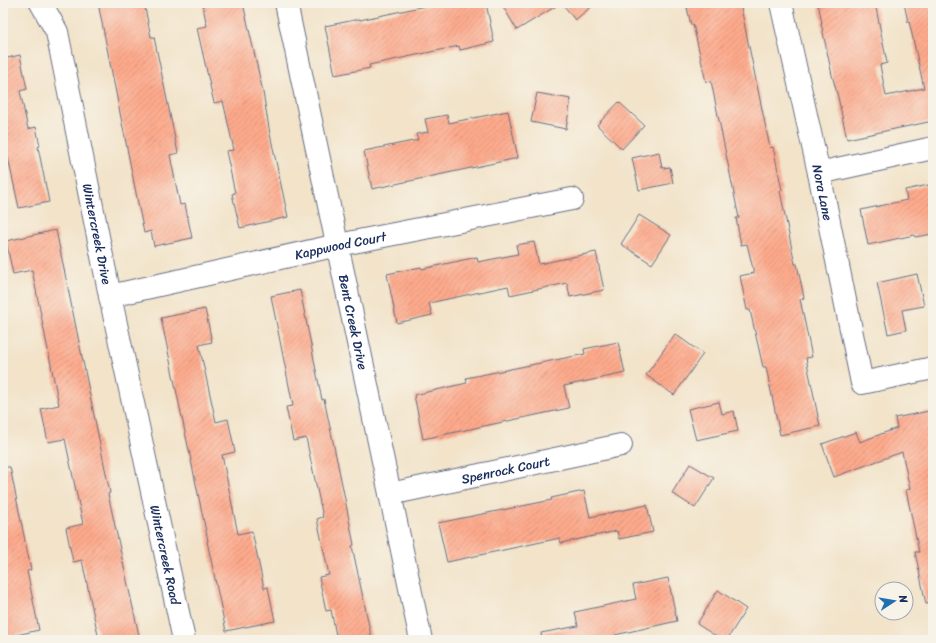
<svg xmlns="http://www.w3.org/2000/svg" width="936" height="643" font-family="Sriracha,sans-serif">
	<style>
		.building { fill: url(#building-hatch) }
		.lines { fill: none; stroke-linecap: round; stroke-linejoin: round }
		.minor-casing { stroke: #666e83; stroke-width: 24 }
		.minor { stroke: #fff; stroke-width: 22 }
		.labels { text-anchor: middle; stroke-width: 4; stroke-linejoin: round; paint-order: stroke }
		.street-label { font-size: 13px; fill: #1b2f5e; stroke: #f7f3e8 }
	</style>
	<defs>
		<pattern id="building-hatch" width="6" height="6" patternUnits="userSpaceOnUse"><rect width="6" height="6" fill="#feaa8c"/><path d="M-1 1l2-2M0 6l6-6M5 7l2-2" fill="none" stroke="#cd8b76"/></pattern>
	</defs>
	<rect width="100%" height="100%" fill="#f7f3e8"/>
	<filter id="ink" filterUnits="userSpaceOnUse"><feTurbulence type="fractalNoise" baseFrequency=".025" numOctaves="2"/><feDisplacementMap in="SourceGraphic" scale="8" xChannelSelector="R" yChannelSelector="G"/><feConvolveMatrix kernelMatrix="1 2 1 2 8 2 1 2 1" color-interpolation-filters="sRGB"/></filter>
	<filter id="wash" filterUnits="userSpaceOnUse"><feTurbulence type="fractalNoise" baseFrequency=".012" numOctaves="4" result="noise"/><feDisplacementMap in="SourceGraphic" scale="16" xChannelSelector="R" yChannelSelector="G"/><feGaussianBlur stdDeviation="0.9" result="paint"/><feColorMatrix in="noise" values="0 0 0 0 0 0 0 0 0 0 0 0 0 0 0 0 0 1.4 0 .05"/><feComposite in="paint" operator="in"/></filter>
	<g filter="url(#wash)">
		<rect width="100%" height="100%" fill="#f2e3c9"/>
		<g id="blocks">
			<!-- building -->
			<g class="building">
				<polygon points="98,3 144,3 151,37 154,37 178,153 170,155 180,205 185,204 192,238 154,246 151,231 144,233"/>
				<polygon points="202,3 243,3 263,92 270,134 288,217 240,228 232,194 235,193 226,151 234,150 223,101 214,103 197,28 207,26"/>
				<polygon points="439,3 486,3 494,42 460,50 459,46 369,65 370,68 335,75 325,26 360,19 360,20"/>
				<polygon points="501,3 561,3 517,30"/>
				<polygon points="562,3 596,3 575,20"/>
				<polygon points="686,3 740,3 770,148 773,147 782,190 780,191 795,264 797,264 804,298 800,299 812,357 806,358 820,426 780,435 766,367 763,367 750,310 747,310 740,276 754,273 747,244 741,245 736,218 739,218 711,81 706,82 693,24 691,25"/>
				<polygon points="818,3 875,3 887,63 880,65 886,96 924,88 909,21 908,22 904,3 933,3 933,121 847,139 838,97 832,75 821,23 822,23"/>
				<polygon points="20,55 27,89 20,91 28,129 36,127 40,146 38,147 49,202 19,208 7,153 3,154 3,59"/>
				<polygon points="537,93 571,99 566,129 531,122"/>
				<polygon points="619,102 644,125 622,149 597,125"/>
				<polygon points="508,111 518,158 372,189 364,151 418,140 416,134 428,132 425,119 447,115 449,123"/>
				<polygon points="659,152 662,168 670,167 673,183 639,190 632,158"/>
				<polygon points="933,184 933,234 915,237 914,235 868,245 861,210 907,200 905,190"/>
				<polygon points="639,215 671,235 652,264 621,244"/>
				<polygon points="56,230 110,493 108,494 140,640 99,640 82,560 73,562 66,528 83,524 65,439 48,442 41,409 59,405 32,270 13,274 6,241"/>
				<polygon points="534,242 539,264 596,252 604,290 570,297 567,283 510,295 508,286 429,303 432,315 397,323 387,274 421,267 422,269 477,257 478,262 518,254 516,245"/>
				<polygon points="917,274 924,306 902,310 906,330 888,334 877,283"/>
				<polygon points="300,290 322,400 324,399 343,489 354,545 352,546 372,640 337,640 331,610 326,611 319,577 329,575 317,519 323,517 306,438 293,441 286,407 293,406 271,296"/>
				<polygon points="205,309 212,342 199,345 216,422 228,419 235,452 222,455 238,534 252,531 264,588 268,587 275,621 226,631 207,541 208,541 161,318"/>
				<polygon points="675,334 703,354 674,395 646,375"/>
				<polygon points="618,342 625,373 564,386 569,408 423,439 414,395 467,383 466,378 585,354 584,349"/>
				<polygon points="719,402 722,414 734,411 738,431 696,440 688,409"/>
				<polygon points="929,411 933,428 933,603 926,604 915,552 919,552 906,490 910,489 902,452 834,477 822,444 856,432 860,442 897,428 895,418"/>
				<polygon points="690,464 714,478 695,508 672,493"/>
				<polygon points="3,467 10,467 31,570 27,571 39,630 3,638"/>
				<polygon points="584,491 590,517 647,505 653,532 619,539 617,531 561,543 560,538 447,562 438,523 552,500 551,498"/>
				<polygon points="668,578 677,621 615,635 617,640 542,640 541,633 578,626 575,612 636,599 633,585"/>
				<polygon points="718,590 746,609 727,640 722,640 697,624"/>
			</g>
		</g>
	</g>
	<g filter="url(#ink)">
		<use href="#blocks" fill-opacity="0" stroke="#666e83" stroke-width="1"/>
		<g class="lines">
			<defs>
				<g id="minor">
					<path id="s1" d="M41,3L57,32L110,296L184,640"/>
					<path id="s2" d="M286,3L421,640"/>
					<path id="s3" d="M781,3L819,173L862,383L933,368"/>
					<polyline points="819,173 933,148"/>
					<path id="s4" d="M110,296L338,245L572,199"/>
					<path id="s5" d="M390,494L621,445"/>
				</g>
			</defs>
			<!-- minor casing -->
			<use href="#minor" class="minor-casing"/>
			<!-- minor -->
			<use href="#minor" class="minor"/>
		</g>
	</g>
	<g class="labels">
		<!-- street labels -->
		<g class="street-label">
			<text dy="5" stroke="none"><textPath href="#s3" startOffset="194">Nora Lane</textPath></text>
			<text dy="5" stroke="none"><textPath href="#s1" startOffset="239">Wintercreek Drive</textPath></text>
			<text dy="5" stroke="none"><textPath href="#s4" startOffset="236">Kappwood Court</textPath></text>
			<text dy="5" stroke="none"><textPath href="#s2" startOffset="326">Bent Creek Drive</textPath></text>
			<text dy="5" stroke="none"><textPath href="#s5" startOffset="118">Spenrock Court</textPath></text>
			<text dy="5" stroke="none"><textPath href="#s1" startOffset="567">Wintercreek Road</textPath></text>
		</g>
	</g>
	<!-- margin -->
	<rect width="936" height="643" fill="none" stroke="#f7f3e8" stroke-width="16"/>
	<!-- north arrow -->
	<g transform="translate(894 601) rotate(78)"><circle r="19" fill="#f7f3e8" stroke="#9fa5b1"/>
	<path d="M0-3L7 15L0 10L-7 15Z" fill="#1f6fb2"/>
	<text y="-6" font-size="11" font-weight="bold" text-anchor="middle" fill="#1b2f5e">N</text>
	</g>
</svg>
